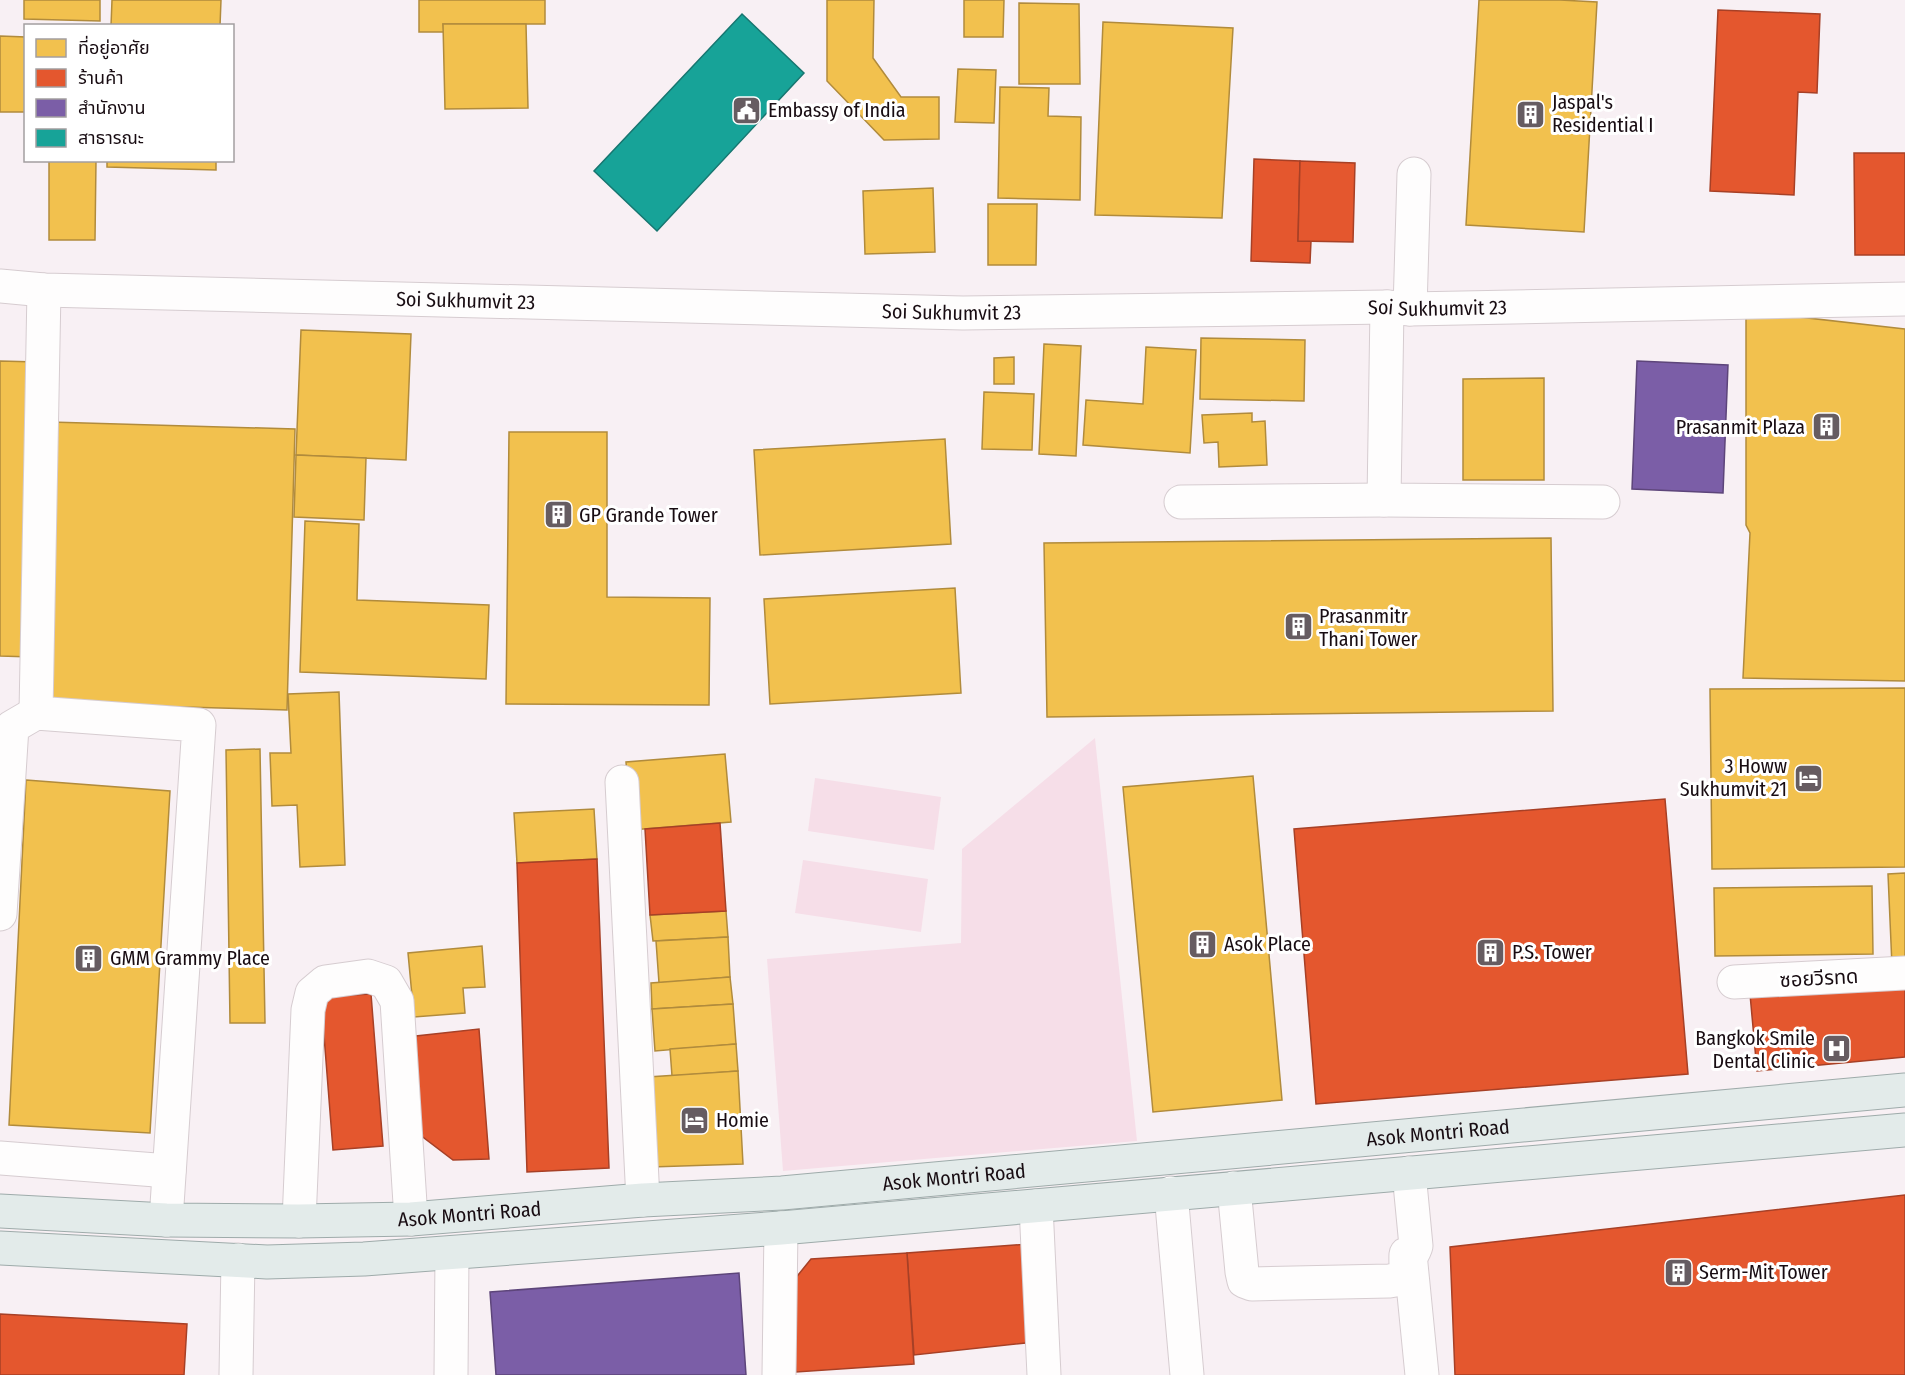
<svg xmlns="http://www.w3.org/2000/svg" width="1905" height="1375" font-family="'Fira Sans Condensed','Noto Sans Thai',sans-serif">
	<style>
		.green { fill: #f6dee8 }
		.homes { fill: #f2c14e; stroke: #b18b3c; stroke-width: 1.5 }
		.shops { fill: #e4572e; stroke: #a74026; stroke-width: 1.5 }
		.offices { fill: #7b5ea7; stroke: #5d457a; stroke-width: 1.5 }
		.public { fill: #17a398; stroke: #177670; stroke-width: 1.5 }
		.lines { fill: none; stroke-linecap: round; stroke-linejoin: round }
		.minor-casing { stroke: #d6ccd0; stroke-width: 35 }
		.major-casing { stroke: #9eabaa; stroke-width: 35 }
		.minor { stroke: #fefdfd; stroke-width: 33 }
		.major { stroke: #e3ebea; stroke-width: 33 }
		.labels { text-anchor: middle; stroke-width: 6; stroke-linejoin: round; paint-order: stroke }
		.poi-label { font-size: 20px; fill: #180c12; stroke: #fff; text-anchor: start }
		.street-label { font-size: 20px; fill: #180c12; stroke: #fff }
	</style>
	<rect width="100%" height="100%" fill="#f8f0f4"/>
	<!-- green -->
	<g class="green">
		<polygon points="1095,738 1137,1141 783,1171 767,959 961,943 962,849"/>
		<polygon points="815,778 941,797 934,850 808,831"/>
		<polygon points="803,860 928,879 921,932 795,913"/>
	</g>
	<!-- homes -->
	<g class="homes">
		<polygon points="24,0 100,0 100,21 24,19"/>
		<polygon points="112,0 221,0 220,26 111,26"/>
		<polygon points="419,0 545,0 545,24 443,24 444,32 419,32"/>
		<polygon points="827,0 874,0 873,58 901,97 939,97 939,139 884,140 827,81"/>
		<polygon points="964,0 1004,0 1003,37 964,37"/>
		<polygon points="1479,0 1560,0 1597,2 1584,232 1466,225"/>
		<polygon points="1019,3 1079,4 1080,84 1019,84"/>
		<polygon points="1103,22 1233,28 1222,218 1095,215"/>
		<polygon points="443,24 526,24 528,108 445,109"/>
		<polygon points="0,36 26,37 26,112 0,112"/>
		<polygon points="958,69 996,70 994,123 955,122"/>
		<polygon points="1000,87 1049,88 1048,116 1081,117 1080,200 998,198"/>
		<polygon points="49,160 96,160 95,240 49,240"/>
		<polygon points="107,160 216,160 216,170 107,167"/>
		<polygon points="933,188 935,252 865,254 863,191"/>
		<polygon points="988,204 1037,204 1036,265 988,265"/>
		<polygon points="1746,311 1905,329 1905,681 1743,678 1750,533 1746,525"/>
		<polygon points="301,330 411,334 406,460 296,455"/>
		<polygon points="1201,338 1305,340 1304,401 1200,399"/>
		<polygon points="1044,344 1081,346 1076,456 1039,454"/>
		<polygon points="1146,347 1196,350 1190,453 1083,445 1086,400 1143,404"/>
		<polygon points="1014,357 1014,384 994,384 994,358"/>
		<polygon points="0,361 37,362 31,657 0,656"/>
		<polygon points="1544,378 1544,480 1463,480 1463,379"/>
		<polygon points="984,392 1034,394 1032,450 982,449"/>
		<polygon points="1252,413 1252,422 1265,421 1267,465 1219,467 1218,442 1204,443 1202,415"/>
		<polygon points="50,422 295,429 287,710 42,703"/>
		<polygon points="509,432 607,432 607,597 710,598 709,705 506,704"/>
		<polygon points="945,439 951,544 760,555 754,450"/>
		<polygon points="296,455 366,458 364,520 294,517"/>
		<polygon points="305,521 359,524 357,600 489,605 486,679 300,672"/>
		<polygon points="1551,538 1553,711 1047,717 1044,543"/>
		<polygon points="955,588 961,693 770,704 764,599"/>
		<polygon points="1905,688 1905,867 1712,869 1710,689"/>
		<polygon points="339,692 345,865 300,867 297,805 272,806 270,753 291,753 288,694"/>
		<polygon points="260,749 265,1023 230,1023 226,750"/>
		<polygon points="725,754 731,822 631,830 626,762"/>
		<polygon points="1253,776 1282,1100 1153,1112 1123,787"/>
		<polygon points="26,780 170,791 150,1133 9,1125"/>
		<polygon points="594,809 597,859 517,863 514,813"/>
		<polygon points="1905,873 1905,965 1892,966 1888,874"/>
		<polygon points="1872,886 1873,954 1715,956 1714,888"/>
		<polygon points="726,911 728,937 653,941 650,915"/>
		<polygon points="728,937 730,977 659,983 656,941"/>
		<polygon points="482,946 485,987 463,988 465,1013 414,1017 408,953"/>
		<polygon points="730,977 733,1004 652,1009 651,983"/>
		<polygon points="733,1004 736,1044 655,1051 652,1009"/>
		<polygon points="736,1044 738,1071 672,1076 670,1049"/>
		<polygon points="738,1071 743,1164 651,1167 648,1077"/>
	</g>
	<!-- shops -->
	<g class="shops">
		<polygon points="1718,10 1820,14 1817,93 1798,92 1794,195 1710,191"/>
		<polygon points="1854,153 1905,153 1905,255 1855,255"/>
		<polygon points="1254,159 1300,161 1298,241 1311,241 1310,263 1251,261"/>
		<polygon points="1300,161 1355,163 1353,242 1298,241"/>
		<polygon points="1665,799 1688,1074 1316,1104 1294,829"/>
		<polygon points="720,823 726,911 650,915 645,829"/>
		<polygon points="597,859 609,1168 527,1172 517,863"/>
		<polygon points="1905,980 1905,1057 1757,1071 1750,994"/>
		<polygon points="371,994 383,1146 333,1150 321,997"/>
		<polygon points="479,1029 489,1159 453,1160 415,1131 407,1037"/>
		<polygon points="1905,1195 1905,1375 1455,1375 1450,1247"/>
		<polygon points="1029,1244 1035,1342 914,1355 907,1253"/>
		<polygon points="907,1253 914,1364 796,1372 790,1285 811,1259"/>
		<polygon points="0,1314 187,1324 184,1375 0,1375"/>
	</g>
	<!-- offices -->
	<g class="offices">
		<polygon points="1637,361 1728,365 1723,493 1632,489"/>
		<polygon points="739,1273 746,1375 496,1375 490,1292"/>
	</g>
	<!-- public -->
	<polygon class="public" points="742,14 804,73 657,231 594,171"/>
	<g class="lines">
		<defs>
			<g id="minor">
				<path id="s1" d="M0,286L44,290L963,313L1387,307L1410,309L1905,299"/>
				<polyline points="1387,307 1384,500 1603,502"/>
				<polyline points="1410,309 1414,174"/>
				<polyline points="1181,502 1384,500"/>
				<polyline points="36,713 44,290"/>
				<polyline points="622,782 643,1200"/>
				<polyline points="0,914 12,727 36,713 199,725 166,1220"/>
				<polyline points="1734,982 1905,973"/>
				<polyline points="0,1158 169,1171"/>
				<path d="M1234,1188L1242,1272L1244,1281L1252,1284L1389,1281C1411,1279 1405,1272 1406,1254L1414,1251L1416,1246L1409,1173"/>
				<polyline points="1171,1193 1187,1375"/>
				<polyline points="1036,1206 1044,1375"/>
				<polyline points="299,1221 308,1010 312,993 325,982 368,976 386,982 397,1001 411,1219"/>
				<polyline points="1410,1254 1422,1375"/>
				<polyline points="236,1375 238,1260"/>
				<polyline points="451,1375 452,1253"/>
				<polyline points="779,1375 781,1228"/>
			</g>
			<g id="major">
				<path id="s2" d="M0,1211L166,1220L299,1221L411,1219L643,1200L782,1193L1905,1090"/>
				<polyline points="0,1248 267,1262 364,1259 781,1228 1905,1130"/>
			</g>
		</defs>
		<!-- minor casing -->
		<use href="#minor" class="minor-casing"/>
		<!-- major casing -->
		<use href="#major" class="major-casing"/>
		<!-- minor -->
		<use href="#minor" class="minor"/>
		<!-- major -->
		<use href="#major" class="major"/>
	</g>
	<!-- icons -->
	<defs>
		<symbol id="civic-square" viewBox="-11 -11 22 22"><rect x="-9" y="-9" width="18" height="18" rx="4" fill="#665c61" stroke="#fff"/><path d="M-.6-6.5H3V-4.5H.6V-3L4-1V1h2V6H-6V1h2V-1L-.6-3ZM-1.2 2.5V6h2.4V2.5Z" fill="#fff"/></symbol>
		<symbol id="building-square" viewBox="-11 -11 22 22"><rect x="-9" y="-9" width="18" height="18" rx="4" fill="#665c61" stroke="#fff"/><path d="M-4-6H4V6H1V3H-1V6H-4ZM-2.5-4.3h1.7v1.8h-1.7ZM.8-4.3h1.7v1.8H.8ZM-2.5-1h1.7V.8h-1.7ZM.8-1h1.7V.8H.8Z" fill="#fff"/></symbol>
		<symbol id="hotel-square" viewBox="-11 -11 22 22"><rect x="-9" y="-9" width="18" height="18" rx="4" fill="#665c61" stroke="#fff"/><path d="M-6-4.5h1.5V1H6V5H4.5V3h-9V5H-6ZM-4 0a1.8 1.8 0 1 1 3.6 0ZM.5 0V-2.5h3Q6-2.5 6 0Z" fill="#fff"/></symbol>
		<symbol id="hospital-square" viewBox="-11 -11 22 22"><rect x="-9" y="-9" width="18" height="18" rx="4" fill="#665c61" stroke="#fff"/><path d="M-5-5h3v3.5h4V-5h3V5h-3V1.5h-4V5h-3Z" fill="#fff"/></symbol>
	</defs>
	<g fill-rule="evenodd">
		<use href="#civic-square" x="730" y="94" width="33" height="33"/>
		<use href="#building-square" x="1514" y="98" width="33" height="33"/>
		<use href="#building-square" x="1810" y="410" width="33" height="33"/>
		<use href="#building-square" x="542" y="498" width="33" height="33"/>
		<use href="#building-square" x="1282" y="610" width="33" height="33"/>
		<use href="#hotel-square" x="1792" y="762" width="33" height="33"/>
		<use href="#building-square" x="1186" y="928" width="33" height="33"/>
		<use href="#building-square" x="1474" y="936" width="33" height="33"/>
		<use href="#building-square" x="72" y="942" width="33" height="33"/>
		<use href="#hospital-square" x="1820" y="1032" width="33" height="33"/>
		<use href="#hotel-square" x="678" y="1104" width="33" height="33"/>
		<use href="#building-square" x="1662" y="1256" width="33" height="33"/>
	</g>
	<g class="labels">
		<!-- poi labels -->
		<g class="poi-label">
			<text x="1552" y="109">Jaspal's<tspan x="1552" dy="23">Residential I</tspan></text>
			<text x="768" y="117">Embassy of India</text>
			<text x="1805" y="434" text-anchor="end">Prasanmit Plaza</text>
			<text x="579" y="522">GP Grande Tower</text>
			<text x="1319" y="623">Prasanmitr<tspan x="1319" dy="23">Thani Tower</tspan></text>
			<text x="1787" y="773" text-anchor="end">3 Howw<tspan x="1787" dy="23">Sukhumvit 21</tspan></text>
			<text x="1224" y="951">Asok Place</text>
			<text x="1512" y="959">P.S. Tower</text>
			<text x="110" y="965">GMM Grammy Place</text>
			<text x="1815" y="1045" text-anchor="end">Bangkok Smile<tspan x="1815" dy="23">Dental Clinic</tspan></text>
			<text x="716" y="1127">Homie</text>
			<text x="1699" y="1279">Serm-Mit Tower</text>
		</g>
		<!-- street labels -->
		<g class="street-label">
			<text dy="7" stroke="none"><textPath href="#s1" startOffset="466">Soi Sukhumvit 23</textPath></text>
			<text dy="7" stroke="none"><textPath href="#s1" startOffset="1438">Soi Sukhumvit 23</textPath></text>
			<text dy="7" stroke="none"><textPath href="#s1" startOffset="952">Soi Sukhumvit 23</textPath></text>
			<text transform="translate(1819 978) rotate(-3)" y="7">ซอยวีรทด</text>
			<text dy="7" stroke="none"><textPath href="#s2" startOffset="1442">Asok Montri Road</textPath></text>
			<text dy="7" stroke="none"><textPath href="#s2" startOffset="956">Asok Montri Road</textPath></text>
			<text dy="7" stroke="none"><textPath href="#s2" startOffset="470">Asok Montri Road</textPath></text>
		</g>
	</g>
	<!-- legend -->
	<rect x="24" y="24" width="210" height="138" fill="#ffffff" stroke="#a39ea0" stroke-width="1.5"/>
	<rect x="36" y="39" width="30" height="18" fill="#f2c14e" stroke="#a39ea0" stroke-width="1.5"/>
	<text x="78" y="54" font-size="18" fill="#180c12">ที่อยู่อาศัย</text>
	<rect x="36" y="69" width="30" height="18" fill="#e4572e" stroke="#a39ea0" stroke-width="1.5"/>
	<text x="78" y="84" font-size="18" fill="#180c12">ร้านค้า</text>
	<rect x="36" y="99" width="30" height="18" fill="#7b5ea7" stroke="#a39ea0" stroke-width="1.5"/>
	<text x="78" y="114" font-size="18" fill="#180c12">สำนักงาน</text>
	<rect x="36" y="129" width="30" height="18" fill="#17a398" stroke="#a39ea0" stroke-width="1.5"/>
	<text x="78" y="144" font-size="18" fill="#180c12">สาธารณะ</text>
</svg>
